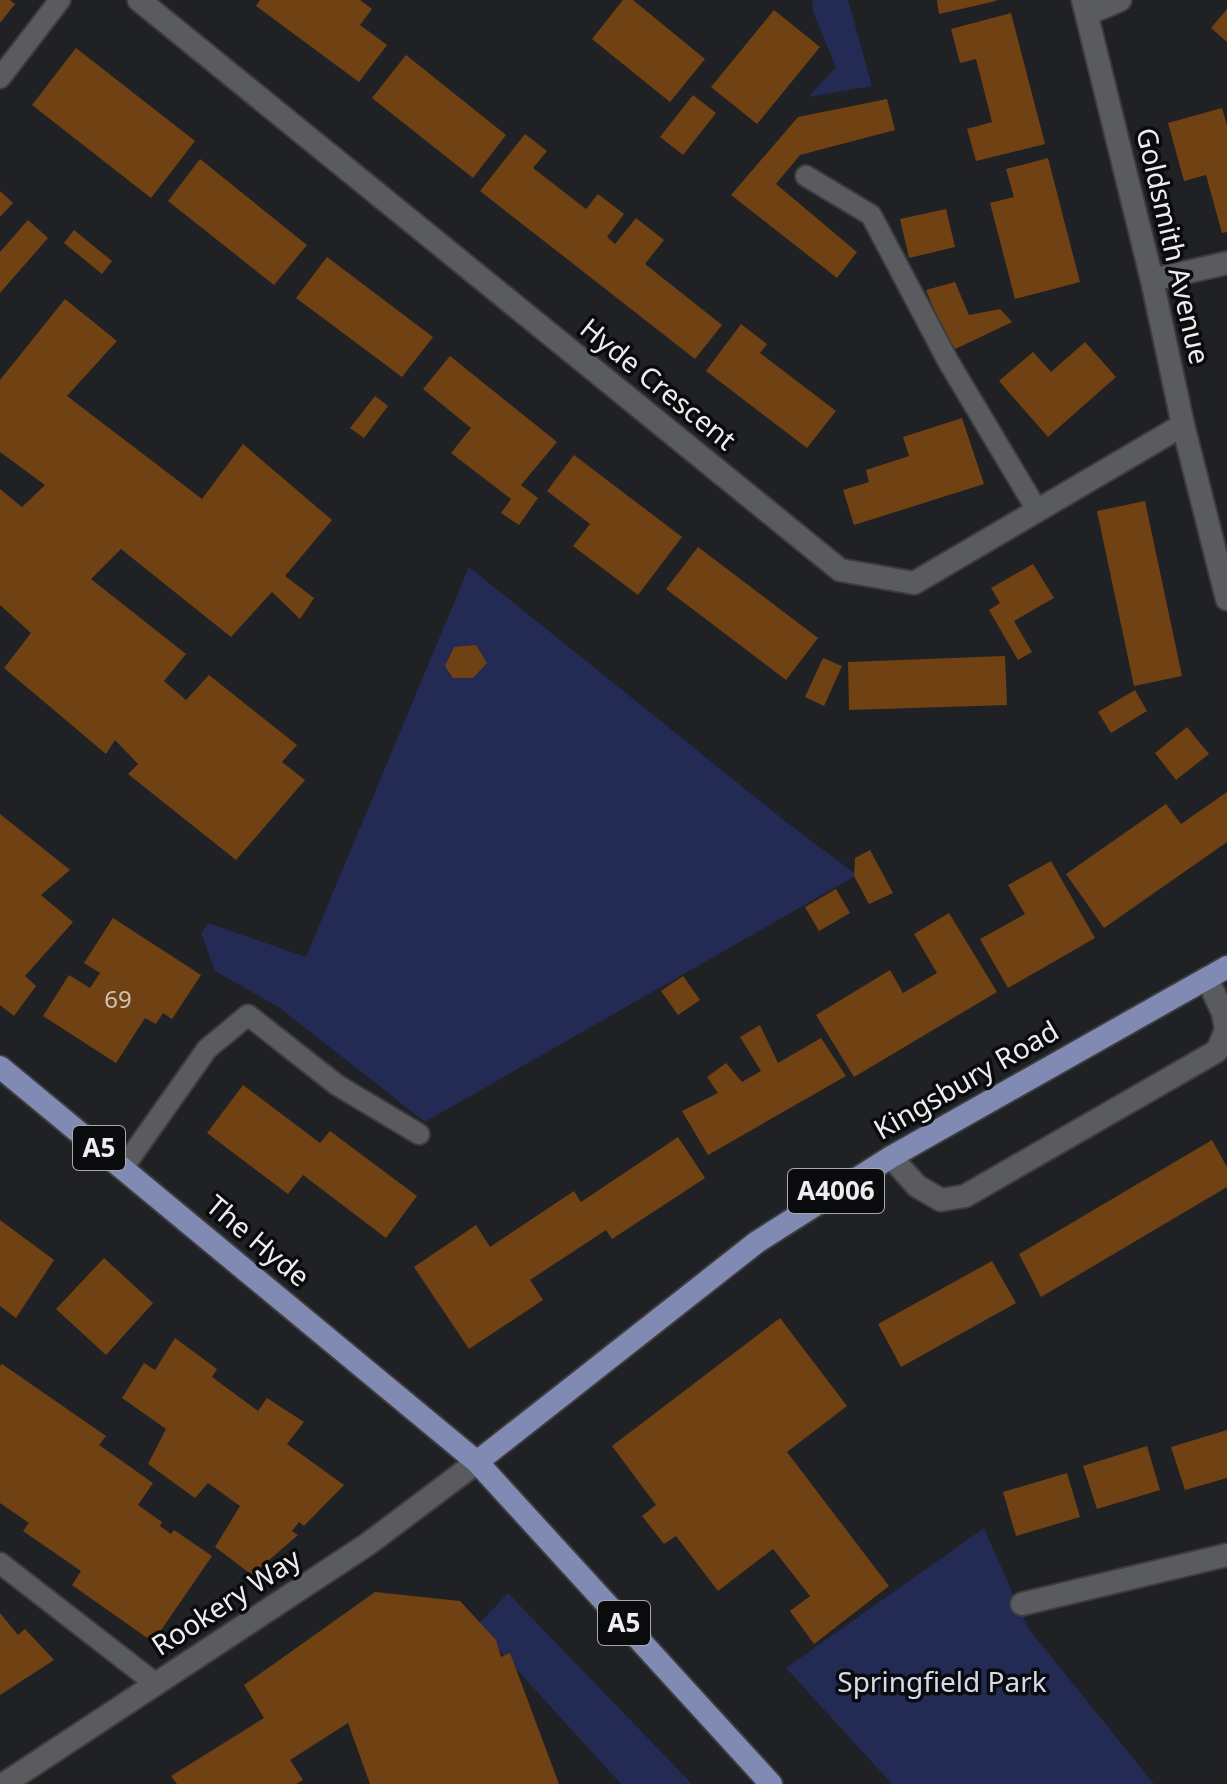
<svg xmlns="http://www.w3.org/2000/svg" width="1227" height="1784" font-family="'Noto Sans',sans-serif">
	<style>
		.green { fill: #232a54 }
		.building { fill: #704113 }
		.lines { fill: none; stroke-linecap: round; stroke-linejoin: round }
		.service-casing { stroke: #3c3c3f; stroke-width: 24 }
		.minor-casing { stroke: #3c3c3f; stroke-width: 26 }
		.primary-casing { stroke: #3c3c3f; stroke-width: 26 }
		.service { stroke: #5a5b5e; stroke-width: 20 }
		.minor { stroke: #5a5b5e; stroke-width: 22 }
		.primary { stroke: #818ab3; stroke-width: 22 }
		.labels { text-anchor: middle; stroke-width: 7; stroke-linejoin: round; paint-order: stroke }
		.number-label { font-size: 24px; fill: #cec2b8 }
		.shield { fill: #0a0b0c; stroke: #a9a9ab; stroke-width: 2 }
		.shield-label { font-size: 26px; font-weight: bold; fill: #ededef }
		.street-label { font-size: 28px; fill: #ededef; stroke: #0a0b0c }
		.park-label { font-size: 28px; fill: #d5daee; stroke: #0a0b0c }
	</style>
	<rect width="100%" height="100%" fill="#202124"/>
	<!-- green -->
	<g class="green">
		<polygon points="812,0 848,0 872,86 808,97 836,67 813,12"/>
		<polygon points="469,567 785,821 857,875 425,1122 280,1008 215,971 201,933 208,923 306,957"/>
		<polygon points="984,1528 1028,1628 1154,1784 892,1784 786,1668"/>
		<polygon points="508,1593 692,1784 621,1784 477,1626"/>
	</g>
	<!-- building -->
	<g class="building">
		<polygon points="0,0 10,0 15,4 0,23"/>
		<polygon points="260,0 360,0 372,9 360,25 387,45 359,82 256,6"/>
		<polygon points="623,0 633,0 705,59 670,102 592,39"/>
		<polygon points="937,0 996,0 996,1 939,14"/>
		<polygon points="1227,9 1227,42 1211,28"/>
		<polygon points="774,10 820,47 757,124 711,87"/>
		<polygon points="1011,13 1045,144 976,161 967,129 992,122 976,59 960,63 951,29"/>
		<polygon points="76,48 195,141 151,198 32,105"/>
		<polygon points="406,55 506,135 473,178 372,98"/>
		<polygon points="693,95 716,113 683,155 660,137"/>
		<polygon points="887,99 895,130 800,155 776,184 857,252 837,278 731,195 798,117"/>
		<polygon points="1222,108 1227,125 1227,232 1222,233 1206,175 1184,181 1168,123"/>
		<polygon points="525,134 547,151 533,168 586,209 598,194 624,214 607,237 615,244 636,218 664,240 645,264 722,325 695,359 480,191"/>
		<polygon points="1048,158 1080,282 1015,299 990,203 1014,197 1006,169"/>
		<polygon points="200,159 307,245 274,285 168,201"/>
		<polygon points="0,191 13,203 0,217"/>
		<polygon points="946,209 955,247 909,258 900,219"/>
		<polygon points="28,220 48,238 0,293 0,252"/>
		<polygon points="74,230 112,261 102,274 64,243"/>
		<polygon points="327,257 433,337 402,377 296,298"/>
		<polygon points="955,282 969,315 1000,309 1012,322 951,351 926,290"/>
		<polygon points="65,299 117,341 67,396 202,499 243,444 332,520 285,576 314,598 300,619 272,592 231,637 121,549 91,579 186,654 164,681 186,700 209,675 297,745 282,762 305,780 236,860 128,774 138,764 115,740 106,754 4,668 31,633 0,605 0,489 22,507 45,485 0,452 0,380"/>
		<polygon points="741,324 767,344 760,353 836,411 807,448 706,371"/>
		<polygon points="1085,342 1116,377 1048,437 999,381 1033,352 1051,372"/>
		<polygon points="450,356 557,442 521,485 538,498 519,525 501,513 511,499 451,453 471,428 423,389"/>
		<polygon points="375,396 388,406 364,438 350,428"/>
		<polygon points="962,418 984,484 854,525 843,490 869,482 866,470 909,456 903,437"/>
		<polygon points="574,455 682,537 638,595 573,546 590,524 547,491"/>
		<polygon points="1145,501 1182,676 1134,686 1097,511"/>
		<polygon points="698,547 818,638 786,680 666,589"/>
		<polygon points="1033,564 1054,598 1014,621 1032,652 1018,660 989,610 1000,603 991,588"/>
		<polygon points="476,645 487,663 473,678 453,678 445,666 454,647"/>
		<polygon points="1005,656 1007,705 849,710 848,662"/>
		<polygon points="823,658 842,666 824,706 805,697"/>
		<polygon points="1135,690 1147,711 1111,733 1098,712"/>
		<polygon points="1187,727 1209,754 1176,780 1155,753"/>
		<polygon points="1227,792 1227,842 1104,928 1066,874 1166,804 1181,824"/>
		<polygon points="0,814 70,870 41,895 73,922 25,976 36,986 14,1016 0,1005"/>
		<polygon points="870,850 893,893 869,904 854,876 855,858"/>
		<polygon points="1051,861 1095,938 1008,988 980,939 1025,914 1008,885"/>
		<polygon points="836,889 850,913 819,931 805,907"/>
		<polygon points="949,913 997,992 854,1077 816,1015 890,970 903,993 937,973 914,934"/>
		<polygon points="113,918 201,975 172,1019 163,1013 156,1024 145,1018 116,1063 43,1016 69,975 90,988 100,973 84,963"/>
		<polygon points="683,976 700,1000 678,1015 661,991"/>
		<polygon points="760,1025 778,1063 821,1038 846,1076 708,1155 682,1111 718,1093 707,1077 726,1063 742,1082 761,1071 740,1037"/>
		<polygon points="243,1085 320,1143 330,1131 417,1196 386,1238 303,1175 288,1194 207,1133"/>
		<polygon points="678,1137 705,1178 612,1239 606,1230 530,1280 543,1300 469,1349 414,1267 476,1225 490,1247 574,1191 581,1202"/>
		<polygon points="1212,1140 1227,1167 1227,1187 1041,1297 1019,1254"/>
		<polygon points="0,1220 54,1260 16,1318 0,1306"/>
		<polygon points="104,1258 153,1303 106,1355 56,1309"/>
		<polygon points="992,1261 1016,1303 901,1367 878,1324"/>
		<polygon points="780,1318 847,1406 787,1452 889,1586 814,1644 790,1611 810,1596 773,1549 718,1591 676,1536 664,1544 642,1516 656,1505 612,1446"/>
		<polygon points="175,1338 217,1369 212,1377 258,1411 267,1398 304,1422 287,1444 344,1485 304,1526 299,1522 292,1531 298,1535 252,1575 215,1547 240,1506 208,1483 195,1498 148,1464 166,1429 122,1398 144,1363 155,1370"/>
		<polygon points="2,1364 106,1436 99,1445 153,1483 138,1505 162,1522 160,1526 171,1534 174,1530 212,1556 153,1642 72,1585 81,1571 23,1531 29,1523 0,1503 0,1366"/>
		<polygon points="1227,1430 1227,1478 1185,1490 1171,1447"/>
		<polygon points="1147,1446 1160,1490 1097,1509 1083,1466"/>
		<polygon points="1067,1473 1080,1517 1016,1536 1003,1492"/>
		<polygon points="375,1592 460,1601 496,1640 501,1657 510,1653 559,1784 370,1784 348,1723 290,1760 303,1780 296,1784 177,1784 171,1776 264,1718 244,1685"/>
		<polygon points="0,1613 18,1635 25,1629 54,1660 0,1695"/>
	</g>
	<g class="lines">
		<defs>
			<g id="service">
				<polyline points="0,78 60,0"/>
				<polyline points="806,176 871,215 948,361 1037,510"/>
				<polyline points="123,1168 207,1049 248,1015 337,1085 419,1134"/>
				<polyline points="0,1563 156,1684"/>
			</g>
			<g id="minor">
				<polyline points="139,0 840,570 914,583 1183,425"/>
				<polyline points="1083,0 1152,280 1183,425 1227,599"/>
				<polyline points="1087,14 1120,0"/>
				<polyline points="1152,280 1227,263"/>
				<polyline points="891,1157 917,1186 941,1200 965,1196 1217,1051 1226,1030 1223,1013 1207,978"/>
				<polyline points="1022,1604 1227,1555"/>
				<polyline points="4,1784 368,1544 477,1462"/>
			</g>
			<g id="primary">
				<polyline points="0,1067 477,1462 771,1784"/>
				<polyline points="477,1462 757,1242 891,1157 1227,967"/>
			</g>
		</defs>
		<!-- service casing -->
		<use href="#service" class="service-casing"/>
		<!-- minor casing -->
		<use href="#minor" class="minor-casing"/>
		<!-- primary casing -->
		<use href="#primary" class="primary-casing"/>
		<!-- service -->
		<use href="#service" class="service"/>
		<!-- minor -->
		<use href="#minor" class="minor"/>
		<!-- primary -->
		<use href="#primary" class="primary"/>
	</g>
	<g class="labels">
		<!-- number labels -->
		<g class="number-label">
			<text x="118" y="1008">69</text>
		</g>
		<!-- shield labels -->
		<g class="shield">
			<rect x="73" y="1126" width="52" height="44" rx="6"/>
			<rect x="788" y="1169" width="96" height="44" rx="6"/>
			<rect x="598" y="1601" width="52" height="44" rx="6"/>
		</g>
		<g class="shield-label">
			<text x="99" y="1157">A5</text>
			<text x="836" y="1200">A4006</text>
			<text x="624" y="1632">A5</text>
		</g>
		<!-- street labels -->
		<g class="street-label">
			<text transform="translate(1173 246) rotate(77)" y="10">Goldsmith Avenue</text>
			<text transform="translate(658 384) rotate(39)" y="10">Hyde Crescent</text>
			<text transform="translate(966 1080) rotate(-30)" y="10">Kingsbury Road</text>
			<text transform="translate(258 1241) rotate(40)" y="10">The Hyde</text>
			<text transform="translate(226 1602) rotate(-33)" y="10">Rookery Way</text>
		</g>
		<!-- park labels -->
		<g class="park-label">
			<text x="942" y="1692">Springfield Park</text>
		</g>
	</g>
</svg>
